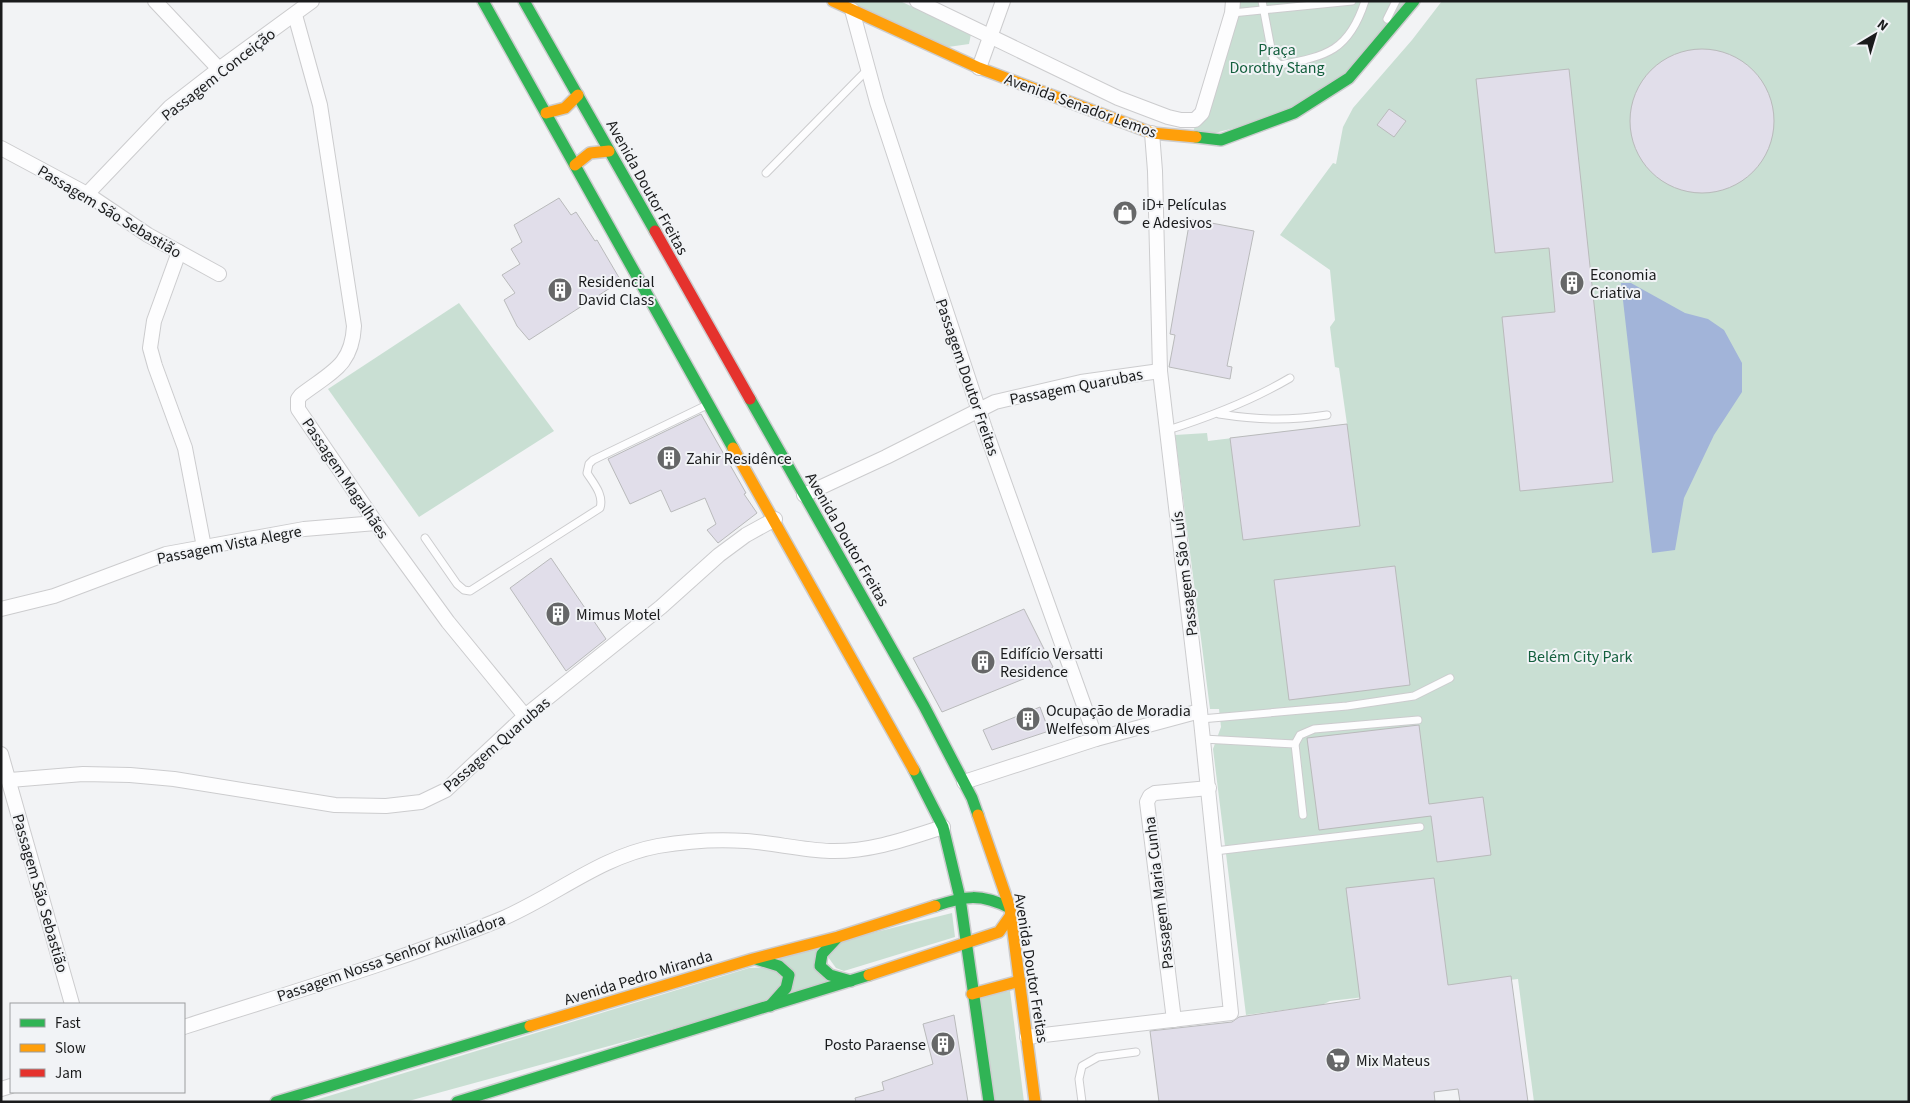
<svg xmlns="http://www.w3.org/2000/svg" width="1910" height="1103" font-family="'Source Sans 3',sans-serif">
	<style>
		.green { fill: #c9dfd3 }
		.water { fill: #a2b4d9 }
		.building { fill: #e1deea; stroke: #b9babb }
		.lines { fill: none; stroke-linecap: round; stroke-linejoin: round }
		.lane-casing { stroke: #ccccce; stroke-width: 9 }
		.street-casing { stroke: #ccccce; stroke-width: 16 }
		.fast-casing { stroke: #ccccce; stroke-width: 14 }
		.slow-casing { stroke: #ccccce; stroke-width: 14 }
		.jam-casing { stroke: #ccccce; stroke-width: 14 }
		.lane { stroke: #fdfdfe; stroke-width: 7 }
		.street { stroke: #fdfdfe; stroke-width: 14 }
		.fast { stroke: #30b455; stroke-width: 11 }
		.slow { stroke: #ff9f0a; stroke-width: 11 }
		.jam { stroke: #e5322d; stroke-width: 11 }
		.labels { text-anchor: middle; stroke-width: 4; stroke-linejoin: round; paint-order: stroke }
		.park-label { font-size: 16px; fill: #135f3d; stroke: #f1f3f6 }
		.street-label { font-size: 16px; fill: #1a1b1c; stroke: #f1f3f6 }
		.poi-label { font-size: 16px; fill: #1a1b1c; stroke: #f1f3f6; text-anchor: start }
	</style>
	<rect width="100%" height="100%" fill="#f2f3f5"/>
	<!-- green -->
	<g class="green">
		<polygon points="847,1 900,1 971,34 969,44 948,47"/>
		<polygon points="1233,1 1414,1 1368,58 1294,113 1191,139"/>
		<polygon points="1442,1 1909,1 1909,1102 1534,1102 1518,979 1330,1001 1322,1005 1246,1015 1213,749 1221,727 1219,709 1210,709 1175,435 1207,433 1208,441 1347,424 1339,368 1335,367 1330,327 1335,320 1330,270 1280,235 1333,163 1336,164 1343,127 1353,108 1412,40"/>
		<polygon points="459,303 554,431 419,517 328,389"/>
		<polygon points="952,913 955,937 844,971 836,968 828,957 844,940"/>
		<polygon points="823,944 832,982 787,995 777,959"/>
		<polygon points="773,967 784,981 762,1004 405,1102 309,1102 749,968"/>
		<polygon points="1010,991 1024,1102 993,1102 977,997"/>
	</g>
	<!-- water -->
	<polygon class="water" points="1621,283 1631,283 1685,313 1708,319 1724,330 1742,363 1742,392 1714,435 1684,498 1675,550 1652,553"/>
	<!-- building -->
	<g class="building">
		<circle cx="1702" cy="121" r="72"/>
		<polygon points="1569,69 1613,482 1520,491 1502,317 1555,312 1549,248 1495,253 1476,79"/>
		<polygon points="1389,109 1406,121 1394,137 1377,125"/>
		<polygon points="559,198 571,215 576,212 595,241 597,240 621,281 529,340 517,326 504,300 515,293 502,275 520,264 511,249 522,242 514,225"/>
		<polygon points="1190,219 1254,231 1227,366 1232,367 1230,379 1169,367 1175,335 1170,334"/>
		<polygon points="701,414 746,493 744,494 757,513 718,543 707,530 716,524 705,498 671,512 661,490 630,504 608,459"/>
		<polygon points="1347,424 1360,526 1243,540 1230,438"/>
		<polygon points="551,558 606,639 566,671 510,588"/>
		<polygon points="1395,566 1410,685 1289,700 1274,580"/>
		<polygon points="1024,609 1053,667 942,712 913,658"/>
		<polygon points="1040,707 1049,731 992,750 983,730"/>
		<polygon points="1419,725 1429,804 1483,797 1491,855 1437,862 1431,816 1319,830 1307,738"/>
		<polygon points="1434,878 1448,985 1511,976 1528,1102 1460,1102 1458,1089 1434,1092 1435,1102 1159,1102 1150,1031 1232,1022 1239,1017 1360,999 1346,888"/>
		<polygon points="954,1015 968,1102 856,1102 855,1098 884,1090 882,1082 933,1064 923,1024"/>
	</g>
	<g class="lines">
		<defs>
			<g id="lane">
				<path d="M1262,1L1273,59L1280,65C1327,56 1349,51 1365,1"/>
				<polyline points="1232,13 1352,1"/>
				<polyline points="1387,19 1396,1"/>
				<polyline points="766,173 868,69"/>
				<path d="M1219,414C1258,420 1288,421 1327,415"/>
				<path d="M1168,430C1212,416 1251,401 1290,378"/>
				<path d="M425,538L457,584L464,590L470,591L600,508C604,495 594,484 587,473L589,464L593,460L707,405"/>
				<polyline points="1201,719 1347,706 1414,696 1450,678"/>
				<polyline points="1203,739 1295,744 1303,815"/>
				<polyline points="1295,744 1300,735 1314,729 1418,720"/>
				<polyline points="1215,851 1420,827"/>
				<polyline points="1082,1102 1079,1079 1082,1066 1098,1057 1136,1052"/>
			</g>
			<g id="street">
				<polyline points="155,1 219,69"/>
				<polyline points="917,1 1118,98 1168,117 1181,120 1195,120 1202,113 1232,13 1233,1"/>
				<polyline points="852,10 877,102 985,429 1096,739"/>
				<path d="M295,15L320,105L354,326C352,366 331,372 301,395L298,399V409L376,523L448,622L525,716"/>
				<polyline points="979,68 1003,1"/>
				<polyline points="1,148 87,194 148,235 219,274"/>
				<polyline points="87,194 170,107 219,69 312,1"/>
				<polyline points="179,252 154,321 150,348 155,366 185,448 204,547"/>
				<polyline points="804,495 886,457 995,402 1081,382 1160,371"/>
				<polyline points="1,609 54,596 166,554 304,529 376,523"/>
				<polyline points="1,754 72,1004"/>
				<polyline points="10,780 83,774 130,775 174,779 335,805 386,806 421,802 446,790 525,716 661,607 719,555 746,535 775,519"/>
				<polyline points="964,782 1096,739 1200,711"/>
				<polyline points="1174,1020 1147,802 1150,796 1155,793 1209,788"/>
				<path d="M184,1027C289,993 396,962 499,920C554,897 599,857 658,846C687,841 718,839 746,841C774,843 802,850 830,851C870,852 906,839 943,827"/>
				<polyline points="1027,1037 1231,1013 1200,711 1160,371 1155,171 1152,133"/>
				<polyline points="1,1089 11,1086"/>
			</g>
			<g id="fast">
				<polyline points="483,1 733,448"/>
				<polyline points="524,1 655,231"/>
				<polyline points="1196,137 1221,140 1294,113 1349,78 1414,1"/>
				<polyline points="750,399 924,706 972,798 978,815"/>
				<polyline points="914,770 943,827 960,898 989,1102"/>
				<path d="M935,906C966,896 980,893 1010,908"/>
				<polyline points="837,938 822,954 820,966 830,975 851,981"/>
				<polyline points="756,959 779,966 789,975 786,988 770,1006"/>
				<polyline points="276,1102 530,1026"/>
				<polyline points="457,1102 869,975"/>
			</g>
			<g id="slow">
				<polyline points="833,1 979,68 1152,133 1196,137"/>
				<polyline points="546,113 565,108 578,95"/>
				<polyline points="575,165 590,153 609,151"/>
				<polyline points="733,448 914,770"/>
				<polyline points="978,815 1010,908 1035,1102"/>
				<polyline points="869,975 999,932 1011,915"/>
				<polyline points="972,994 1020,981"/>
				<polyline points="530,1026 753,959 838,937 935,906"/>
			</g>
			<polyline id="jam" points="655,231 750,399"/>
		</defs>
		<!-- lane casing -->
		<use href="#lane" class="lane-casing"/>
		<!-- street casing -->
		<use href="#street" class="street-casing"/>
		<!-- fast casing -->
		<use href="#fast" class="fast-casing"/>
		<!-- slow casing -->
		<use href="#slow" class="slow-casing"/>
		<!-- jam casing -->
		<use href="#jam" class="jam-casing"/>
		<!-- lane -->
		<use href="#lane" class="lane"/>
		<!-- street -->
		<use href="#street" class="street"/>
		<!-- fast -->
		<use href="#fast" class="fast"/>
		<!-- slow -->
		<use href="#slow" class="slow"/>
		<!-- jam -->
		<use href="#jam" class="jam"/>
	</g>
	<!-- icons -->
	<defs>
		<symbol id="shop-disc" viewBox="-11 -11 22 22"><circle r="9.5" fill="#666768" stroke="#f1f3f6"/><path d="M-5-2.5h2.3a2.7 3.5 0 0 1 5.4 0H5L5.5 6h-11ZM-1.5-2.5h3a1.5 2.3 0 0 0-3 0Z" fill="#fff"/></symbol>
		<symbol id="building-disc" viewBox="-11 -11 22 22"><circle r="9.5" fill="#666768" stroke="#f1f3f6"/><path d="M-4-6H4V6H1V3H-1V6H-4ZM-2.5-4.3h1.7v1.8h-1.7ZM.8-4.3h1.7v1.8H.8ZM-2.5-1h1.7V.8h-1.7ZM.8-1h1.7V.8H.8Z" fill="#fff"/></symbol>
		<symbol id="supermarket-disc" viewBox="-11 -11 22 22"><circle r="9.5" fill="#666768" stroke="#f1f3f6"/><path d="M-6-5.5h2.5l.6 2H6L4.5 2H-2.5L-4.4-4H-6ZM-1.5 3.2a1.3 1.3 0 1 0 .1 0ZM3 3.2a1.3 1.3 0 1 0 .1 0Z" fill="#fff"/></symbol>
	</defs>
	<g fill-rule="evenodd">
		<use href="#shop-disc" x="1111" y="199" width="28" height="28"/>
		<use href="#building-disc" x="1558" y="269" width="28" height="28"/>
		<use href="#building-disc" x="546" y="276" width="28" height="28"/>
		<use href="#building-disc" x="655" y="444" width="28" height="28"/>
		<use href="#building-disc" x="544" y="600" width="28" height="28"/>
		<use href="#building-disc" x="969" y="648" width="28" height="28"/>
		<use href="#building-disc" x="1014" y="705" width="28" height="28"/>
		<use href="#building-disc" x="929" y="1030" width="28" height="28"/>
		<use href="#supermarket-disc" x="1324" y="1046" width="28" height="28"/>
	</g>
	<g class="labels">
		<!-- park labels -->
		<g class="park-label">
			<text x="1277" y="55">Praça<tspan x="1277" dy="18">Dorothy Stang</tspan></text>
			<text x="1580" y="662">Belém City Park</text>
		</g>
		<!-- street labels -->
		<g class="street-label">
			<text transform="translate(218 74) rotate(-38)" y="6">Passagem Conceição</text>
			<text transform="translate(1081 105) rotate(20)" y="6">Avenida Senador Lemos</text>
			<text transform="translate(648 187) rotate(61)" y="6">Avenida Doutor Freitas</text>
			<text transform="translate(110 211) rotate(31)" y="6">Passagem São Sebastião</text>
			<text transform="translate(968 377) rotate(71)" y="6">Passagem Doutor Freitas</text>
			<text transform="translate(1076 386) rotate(-11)" y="6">Passagem Quarubas</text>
			<text transform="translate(346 478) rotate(56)" y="6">Passagem Magalhães</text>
			<text transform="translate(848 539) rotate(60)" y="6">Avenida Doutor Freitas</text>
			<text transform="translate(229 544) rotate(-11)" y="6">Passagem Vista Alegre</text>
			<text transform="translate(1184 574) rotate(-97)" y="6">Passagem São Luís</text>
			<text transform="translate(496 744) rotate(-41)" y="6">Passagem Quarubas</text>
			<text transform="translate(41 893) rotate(74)" y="6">Passagem São Sebastião</text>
			<text transform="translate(1158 893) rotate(-97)" y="6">Passagem Maria Cunha</text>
			<text transform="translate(391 957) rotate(-19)" y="6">Passagem Nossa Senhor Auxiliadora</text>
			<text transform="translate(1032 968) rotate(81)" y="6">Avenida Doutor Freitas</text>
			<text transform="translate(638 977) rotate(-17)" y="6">Avenida Pedro Miranda</text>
		</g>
		<!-- poi labels -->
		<g class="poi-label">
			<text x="1142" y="210">iD+ Películas<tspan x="1142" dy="18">e Adesivos</tspan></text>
			<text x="1590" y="280">Economia<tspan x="1590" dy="18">Criativa</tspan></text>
			<text x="578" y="287">Residencial<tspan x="578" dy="18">David Class</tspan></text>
			<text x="686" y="464">Zahir Residênce</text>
			<text x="576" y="620">Mimus Motel</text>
			<text x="1000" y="659">Edifício Versatti<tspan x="1000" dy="18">Residence</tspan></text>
			<text x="1046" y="716">Ocupação de Moradia<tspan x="1046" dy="18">Welfesom Alves</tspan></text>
			<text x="926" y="1050" text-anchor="end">Posto Paraense</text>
			<text x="1356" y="1066">Mix Mateus</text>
		</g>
	</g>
	<!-- border -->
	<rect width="1910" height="1103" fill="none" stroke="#1a1b1c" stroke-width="5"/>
	<!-- legend -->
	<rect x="10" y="1003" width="175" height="90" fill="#f1f3f6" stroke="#9b9d9f"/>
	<rect x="20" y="1019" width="25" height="8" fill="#30b455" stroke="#9b9d9f"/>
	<text x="55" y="1028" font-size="15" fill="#1a1b1c">Fast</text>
	<rect x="20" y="1044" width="25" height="8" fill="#ff9f0a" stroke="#9b9d9f"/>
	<text x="55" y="1053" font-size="15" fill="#1a1b1c">Slow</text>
	<rect x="20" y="1069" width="25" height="8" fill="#e5322d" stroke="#9b9d9f"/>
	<text x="55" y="1078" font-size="15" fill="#1a1b1c">Jam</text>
	<!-- north arrow -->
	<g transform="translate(1875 35) rotate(38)" stroke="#f1f3f6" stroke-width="4" paint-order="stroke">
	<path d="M0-4L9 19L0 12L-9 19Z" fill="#1a1b1c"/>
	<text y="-8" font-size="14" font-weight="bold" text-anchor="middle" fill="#1a1b1c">N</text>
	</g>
</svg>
